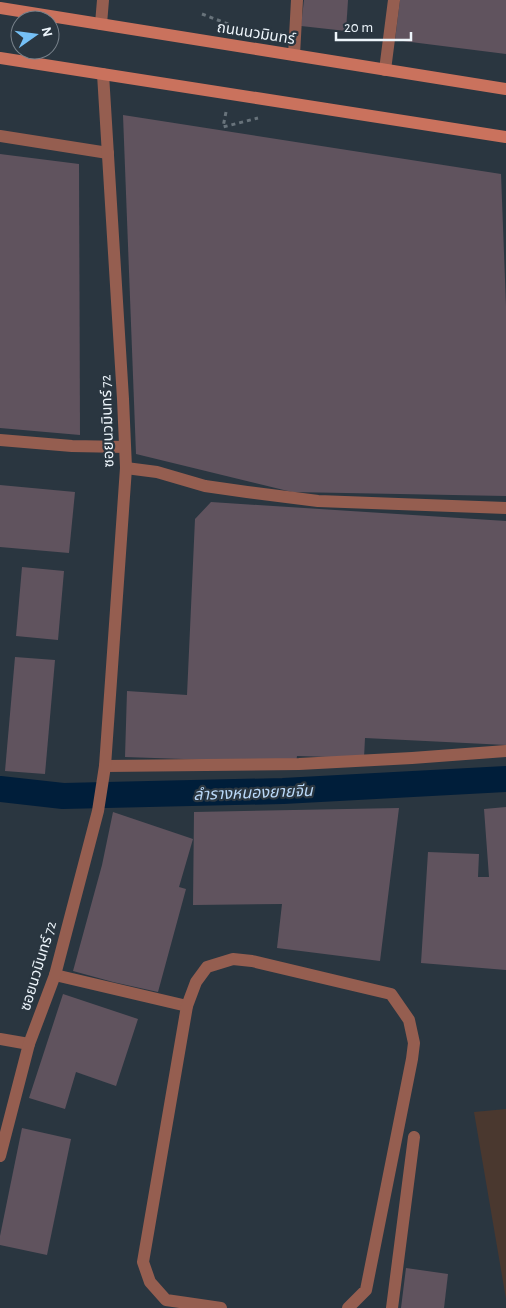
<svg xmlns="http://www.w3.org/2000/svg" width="506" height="1308" font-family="'Alegreya Sans','Noto Sans Thai',sans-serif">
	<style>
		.education { fill: #4a382f }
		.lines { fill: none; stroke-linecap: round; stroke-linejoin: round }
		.canal { stroke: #001e3a; stroke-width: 26 }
		.building { fill: #60535e }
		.path { stroke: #68737b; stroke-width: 3; stroke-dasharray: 4 4; stroke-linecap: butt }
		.lane { stroke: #955e50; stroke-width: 12 }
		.street { stroke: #955e50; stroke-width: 12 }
		.secondary { stroke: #ca725d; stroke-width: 12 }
		.labels { text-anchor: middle; stroke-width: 4.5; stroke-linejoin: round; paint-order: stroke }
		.street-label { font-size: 15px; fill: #edf5fb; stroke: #2a3640 }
		.water-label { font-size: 16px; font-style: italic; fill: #b9d8f8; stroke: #2a3640 }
	</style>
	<rect width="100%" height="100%" fill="#2a3640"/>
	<!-- education -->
	<polygon class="education" points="506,1109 506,1299 474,1112"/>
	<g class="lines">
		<!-- canal -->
		<polyline class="canal" points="0,789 63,796 283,791 506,779"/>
	</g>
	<!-- building -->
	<g class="building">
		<polygon points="304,0 348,0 346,31 301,26"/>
		<polygon points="400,0 506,0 506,54 395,40"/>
		<polygon points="123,115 501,174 506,306 506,496 292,492 136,454"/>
		<polygon points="0,154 79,164 80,435 0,428"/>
		<polygon points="0,485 75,492 69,553 0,547"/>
		<polygon points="211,502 506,521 506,745 365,738 364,758 297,756 296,763 125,757 127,691 187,695 195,519"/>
		<polygon points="22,567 64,571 58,640 16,636"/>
		<polygon points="15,657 55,660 45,774 5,771"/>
		<polygon points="506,807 506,970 421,963 428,852 479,854 478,877 489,877 484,809"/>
		<polygon points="399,808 380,961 277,948 282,904 193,905 194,812"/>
		<polygon points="113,812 193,839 179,887 186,889 158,992 113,982 73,971 102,865"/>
		<polygon points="63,994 138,1019 116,1086 76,1072 65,1109 29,1098"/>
		<polygon points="22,1128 71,1139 47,1255 0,1245 0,1236"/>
		<polygon points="406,1268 448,1274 444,1308 401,1308"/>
	</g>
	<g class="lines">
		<!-- path -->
		<g class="path">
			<polyline points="202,14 228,24"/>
			<polyline points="226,112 223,127 258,118"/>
		</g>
		<!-- lane -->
		<g class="lane">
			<polyline points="55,975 187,1006"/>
			<polyline points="221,1308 166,1300 150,1282 143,1262 187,1006 196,982 207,967 233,959 252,961 391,994 409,1020 414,1043 412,1059 366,1290 348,1308"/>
		</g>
		<!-- street -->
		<g class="street">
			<polyline points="101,24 103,0"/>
			<polyline points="294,55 297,0"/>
			<polyline points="385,70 394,0"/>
			<polyline points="0,136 108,153"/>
			<polyline points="0,440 72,446 125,447"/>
			<polyline points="126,468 157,472 205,486 247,492 318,501 506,508"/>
			<polyline points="105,766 299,764 412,758 506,751"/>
			<polyline points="0,1039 29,1044"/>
			<polyline points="0,1156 29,1044 55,975 98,811 105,766 126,468 123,399 103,74"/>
			<polyline points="392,1308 414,1137"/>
		</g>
		<!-- secondary -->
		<g class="secondary">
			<polyline points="0,8 506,89"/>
			<polyline points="0,58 506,137"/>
		</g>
	</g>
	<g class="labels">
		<!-- street labels -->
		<g class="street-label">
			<text transform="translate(256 33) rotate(9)" y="5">ถนนนวมินทร์</text>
			<text transform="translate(107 421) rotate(-92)" y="5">ซอยนวมินทร์ 72</text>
			<text transform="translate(38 966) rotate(-73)" y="5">ซอยนวมินทร์ 72</text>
		</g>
		<!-- water labels -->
		<g class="water-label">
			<text transform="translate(253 792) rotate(-2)" y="6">ลำรางหนองยายจีน</text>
		</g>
	</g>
	<!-- north arrow -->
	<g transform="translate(35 35) rotate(76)"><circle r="24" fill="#2a3640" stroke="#78828b"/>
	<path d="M0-4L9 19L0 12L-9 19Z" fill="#75c0f6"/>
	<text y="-8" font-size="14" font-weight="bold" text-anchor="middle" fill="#edf5fb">N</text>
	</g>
	<!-- scale -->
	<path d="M336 32v8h75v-8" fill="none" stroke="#edf5fb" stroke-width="2.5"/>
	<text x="344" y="32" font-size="15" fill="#edf5fb" stroke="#2a3640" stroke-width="4" paint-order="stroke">20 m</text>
</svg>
